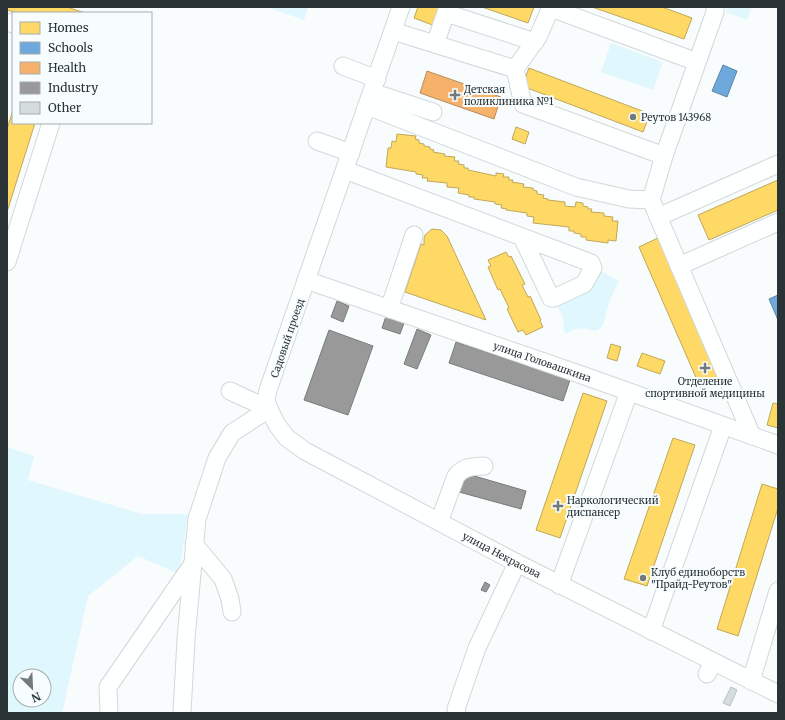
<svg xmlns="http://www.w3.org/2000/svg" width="785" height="720" font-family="Merriweather,serif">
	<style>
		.green { fill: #e1f7fe; fill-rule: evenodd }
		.homes { fill: #ffd966; stroke: #bfa858 }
		.schools { fill: #6fa8dc; stroke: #5a85aa }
		.health { fill: #f6b26b; stroke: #b98c5b }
		.industry { fill: #999; stroke: #787b7c }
		.building { fill: #d5dcde; stroke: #bac1c3 }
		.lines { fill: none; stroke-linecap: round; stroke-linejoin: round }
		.minor-casing { stroke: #d0d8db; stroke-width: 19 }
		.minor { stroke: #feffff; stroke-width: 17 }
		.poi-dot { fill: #727a7c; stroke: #f7fdfe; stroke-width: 1.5 }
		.labels { text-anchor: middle; stroke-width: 4; stroke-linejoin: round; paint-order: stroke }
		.poi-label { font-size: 10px; fill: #2a3437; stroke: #f7fdfe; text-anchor: start }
		.street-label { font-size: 10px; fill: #2a3437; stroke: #f7fdfe }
	</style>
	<rect width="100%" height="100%" fill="#f8fcfd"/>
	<!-- green -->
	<g class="green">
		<polygon points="266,7 308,7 304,20"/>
		<polygon points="727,7 752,7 747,20 726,12"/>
		<polygon points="611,43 663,62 653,90 601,72"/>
		<path d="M601,271L619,281L609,302L603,325L598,330C594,331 592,330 588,329C580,327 572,330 566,334L563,329L564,320L557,305L590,290Z"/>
		<path d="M7,447L34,456L28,480L142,514H188L179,574L138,556L88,596L62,713H7ZM20,676H44V700H20Z"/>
	</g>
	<!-- homes -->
	<g class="homes">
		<polygon points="7,7 67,7 85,13 17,13 7,10"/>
		<polygon points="418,7 441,7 435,26 414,18"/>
		<polygon points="482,7 534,7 528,23"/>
		<polygon points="592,7 662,7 692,18 684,39"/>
		<polygon points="529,68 650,114 643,132 522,86"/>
		<polygon points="13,110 13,123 35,123 7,212 7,129"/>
		<polygon points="516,127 529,132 525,144 512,139"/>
		<polygon points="397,134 416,136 415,139 419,140 419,143 424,144 424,146 430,147 430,149 434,150 433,152 445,154 444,156 455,157 454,161 459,161 458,164 464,165 464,168 468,168 468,170 496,176 496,173 504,174 503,177 509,177 509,180 513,180 512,182 524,184 523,187 533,188 533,190 537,191 537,194 544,195 543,198 548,199 548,200 565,202 565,206 575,207 576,202 583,203 583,206 588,207 588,209 592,209 591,212 604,213 604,216 613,217 612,221 618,221 616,241 608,240 608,243 586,240 586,237 581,237 581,234 574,233 574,231 569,231 569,227 533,223 534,217 527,216 527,213 506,210 507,209 501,208 502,205 495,204 495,202 474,199 474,197 469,197 469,195 458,193 459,188 447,187 447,183 427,181 428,178 422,178 423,175 416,174 416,172 386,167 388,148 391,148 392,141 396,142"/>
		<polygon points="778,180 778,210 709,240 698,215"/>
		<polygon points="432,229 441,230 447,236 486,320 405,292 421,244 424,245 424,239 425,235"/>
		<polygon points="660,237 722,380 701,389 639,247"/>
		<polygon points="506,252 509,257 511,256 525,284 522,285 528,297 530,296 541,320 540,321 543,327 526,335 523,330 518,332 507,309 509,308 500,289 498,290 488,267 491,266 488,260"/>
		<polygon points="611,344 621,347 617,361 607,358"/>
		<polygon points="642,353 665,361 660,374 637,366"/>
		<polygon points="583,393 607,401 560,538 536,530"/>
		<polygon points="773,403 778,404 778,428 767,425"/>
		<polygon points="673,438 695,445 647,586 624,579"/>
		<polygon points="762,484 778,489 778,508 738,636 717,629"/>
	</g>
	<!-- schools -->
	<g class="schools">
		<polygon points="723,65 737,71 727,97 712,91"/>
		<polygon points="778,295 778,320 769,299"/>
	</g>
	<!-- health -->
	<polygon class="health" points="427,71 501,97 494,119 420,93"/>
	<!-- industry -->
	<g class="industry">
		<polygon points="337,301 349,306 343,322 331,317"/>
		<polygon points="386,316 404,323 400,334 382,328"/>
		<polygon points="417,329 431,335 417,369 404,364"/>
		<polygon points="329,330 373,346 348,415 304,400"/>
		<polygon points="456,342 570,380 563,401 449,363"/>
		<polygon points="464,473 526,491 521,509 459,492"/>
		<polygon points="485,582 490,585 486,592 481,590"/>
	</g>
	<!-- building -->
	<polygon class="building" points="731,687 737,690 730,706 723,703"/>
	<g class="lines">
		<defs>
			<g id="minor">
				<path id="s1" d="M401,7L268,390L266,400L269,409L277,425L287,438L305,451L517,563L778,694"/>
				<polyline points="715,7 715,12 664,156 651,200 752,436"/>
				<polyline points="551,8 697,62"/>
				<polyline points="446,13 535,42"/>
				<polyline points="7,22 13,24"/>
				<polyline points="393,31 515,69 538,37 551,7"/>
				<polyline points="435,44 448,7"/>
				<polyline points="343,66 377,79"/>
				<polyline points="515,69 523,104 664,156"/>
				<polyline points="372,92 433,112"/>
				<polyline points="367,106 576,187 629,199 651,200"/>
				<polyline points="317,141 351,153"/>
				<polyline points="345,170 591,263 593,268 584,284 554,298 551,298 522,237"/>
				<polyline points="658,217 778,164"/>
				<polyline points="7,262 51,123"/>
				<polyline points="679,266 778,222"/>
				<path id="s2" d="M306,280L579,374L778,445"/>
				<polyline points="389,309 414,235"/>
				<polyline points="230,391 269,409"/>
				<path d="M439,522L456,476C464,466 472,467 484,466"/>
				<polyline points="194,544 223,579 230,599 232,612"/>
				<polyline points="559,585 629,392"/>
				<polyline points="651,631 723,426"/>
				<polyline points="707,674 713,662"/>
				<polyline points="751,681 778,591"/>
				<polyline points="109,713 108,687 192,565"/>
				<polyline points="182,713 186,639 197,519 217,458 232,433 269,409"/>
				<polyline points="457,713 456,709 477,648 517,563"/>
			</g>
		</defs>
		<!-- minor casing -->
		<use href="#minor" class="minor-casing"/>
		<!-- minor -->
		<use href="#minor" class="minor"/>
	</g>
	<!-- markers -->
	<g class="poi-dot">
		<path d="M453 89h4v4h4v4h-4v4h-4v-4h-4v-4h4z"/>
		<circle cx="633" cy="117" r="4"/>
		<path d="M703 362h4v4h4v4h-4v4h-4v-4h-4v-4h4z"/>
		<path d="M556 500h4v4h4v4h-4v4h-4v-4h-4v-4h4z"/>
		<circle cx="643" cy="578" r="4"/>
	</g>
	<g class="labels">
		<!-- poi labels -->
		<g class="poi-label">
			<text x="464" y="93">Детская<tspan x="464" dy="12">поликлиника №1</tspan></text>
			<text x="641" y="121">Реутов 143968</text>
			<text x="705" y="385" text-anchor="middle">Отделение<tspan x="705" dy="12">спортивной медицины</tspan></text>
			<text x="567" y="504">Наркологический<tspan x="567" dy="12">диспансер</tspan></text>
			<text x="651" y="576">Клуб единоборств<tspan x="651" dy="12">"Прайд-Реутов"</tspan></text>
		</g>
		<!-- street labels -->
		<g class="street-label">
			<text transform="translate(287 338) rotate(-71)" y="4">Садовый проезд</text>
			<text dy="4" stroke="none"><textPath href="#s2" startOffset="250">улица Головашкина</textPath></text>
			<text dy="4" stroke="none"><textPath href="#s1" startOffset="704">улица Некрасова</textPath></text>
		</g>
	</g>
	<!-- border -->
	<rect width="785" height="720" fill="none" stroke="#2a3437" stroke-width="16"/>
	<!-- legend -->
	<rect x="12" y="12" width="140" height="112" fill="#f7fdfe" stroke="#a5adae"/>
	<rect x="20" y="22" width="20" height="12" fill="#ffd966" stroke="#a5adae"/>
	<text x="48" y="32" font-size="12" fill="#2a3437">Homes</text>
	<rect x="20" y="42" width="20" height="12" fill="#6fa8dc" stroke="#a5adae"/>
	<text x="48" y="52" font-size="12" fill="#2a3437">Schools</text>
	<rect x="20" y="62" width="20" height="12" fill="#f6b26b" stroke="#a5adae"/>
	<text x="48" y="72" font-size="12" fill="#2a3437">Health</text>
	<rect x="20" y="82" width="20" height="12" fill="#999999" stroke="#a5adae"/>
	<text x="48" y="92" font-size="12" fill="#2a3437">Industry</text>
	<rect x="20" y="102" width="20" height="12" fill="#d5dcde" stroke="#a5adae"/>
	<text x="48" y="112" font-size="12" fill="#2a3437">Other</text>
	<!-- north arrow -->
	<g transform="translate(32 688) rotate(156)"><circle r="19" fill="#f7fdfe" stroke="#a5adae"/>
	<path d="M0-3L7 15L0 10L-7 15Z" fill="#727a7c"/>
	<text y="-6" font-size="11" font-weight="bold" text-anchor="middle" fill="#2a3437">N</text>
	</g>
</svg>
